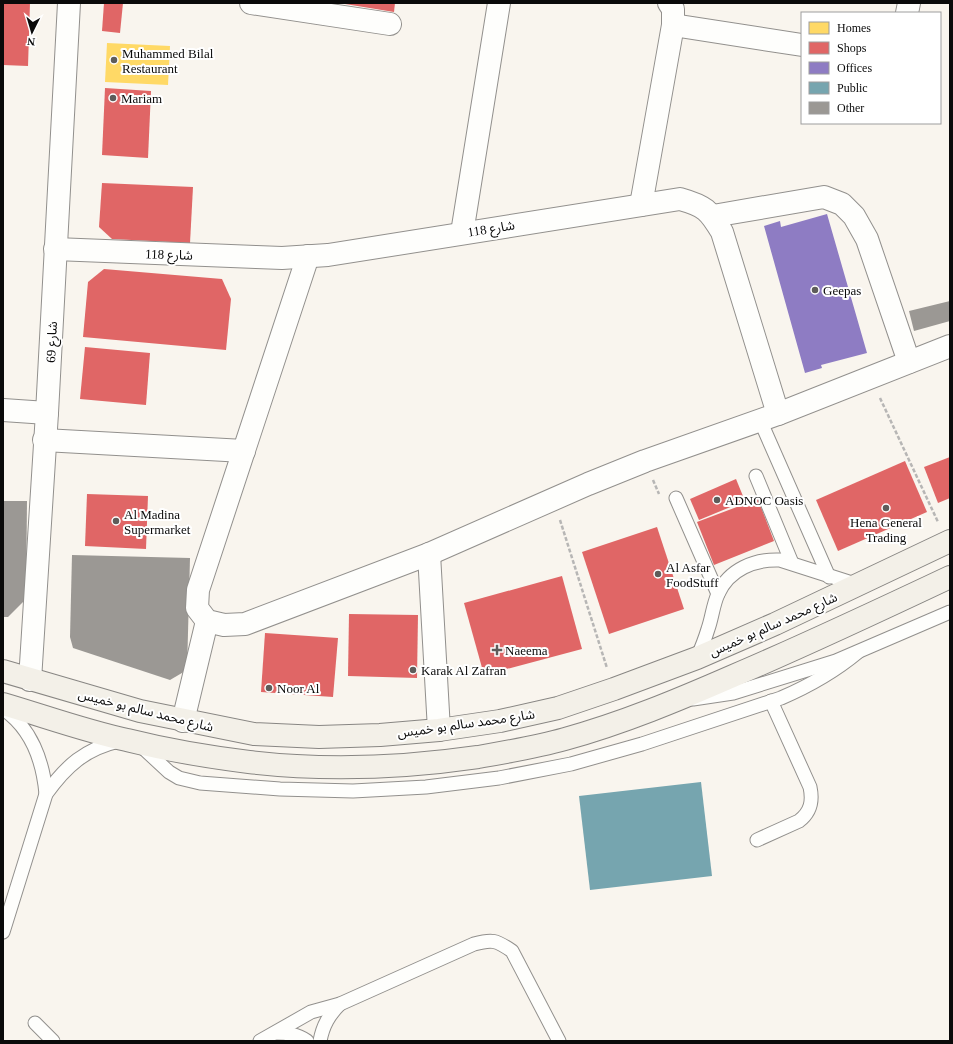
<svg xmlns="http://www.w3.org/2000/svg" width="953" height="1044" font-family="'Times New Roman','Noto Sans Arabic',serif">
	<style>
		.homes { fill: #ffd966 }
		.shops { fill: #e06666 }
		.offices { fill: #8e7cc3 }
		.public { fill: #76a5af }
		.building { fill: #9b9894 }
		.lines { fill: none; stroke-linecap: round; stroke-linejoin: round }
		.service-casing { stroke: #92908d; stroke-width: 15 }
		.minor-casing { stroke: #92908d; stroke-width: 24 }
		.secondary-casing { stroke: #888683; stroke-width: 24 }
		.path { stroke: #b7b6b5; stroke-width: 2.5; stroke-dasharray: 4 2; stroke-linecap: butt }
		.service { stroke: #fefefc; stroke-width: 13 }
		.minor { stroke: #fefefc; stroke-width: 22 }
		.secondary { stroke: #f3f0e8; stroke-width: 22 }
		.poi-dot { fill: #5e5c5a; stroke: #fff; stroke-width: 1.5 }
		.labels { text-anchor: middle; stroke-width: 4; stroke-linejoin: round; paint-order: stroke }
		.poi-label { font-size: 13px; fill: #0a0a0a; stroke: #fff; text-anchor: start }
		.street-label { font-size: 13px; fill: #0a0a0a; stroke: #fff }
	</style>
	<rect width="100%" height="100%" fill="#f9f5ee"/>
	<!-- homes -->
	<polygon class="homes" points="107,43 170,46 168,85 105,82"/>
	<!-- shops -->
	<g class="shops">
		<polygon points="3,3 30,3 28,66 3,65"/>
		<polygon points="104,3 123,3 120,33 102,31"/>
		<polygon points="339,3 395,3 394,12"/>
		<polygon points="105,88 151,91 148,158 102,155"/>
		<polygon points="102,183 193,187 190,243 112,239 99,227"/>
		<polygon points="104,269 222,279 231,299 226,350 83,337 88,282"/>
		<polygon points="85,347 150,353 146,405 80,399"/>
		<polygon points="950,457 950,498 938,503 924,467"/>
		<polygon points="905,461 927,512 838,551 816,500"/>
		<polygon points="736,479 745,501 699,520 690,499"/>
		<polygon points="87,494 148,496 146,549 85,546"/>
		<polygon points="758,499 774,541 714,565 697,522"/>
		<polygon points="657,527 684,609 609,634 582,552"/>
		<polygon points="562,576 582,649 484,675 464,603"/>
		<polygon points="349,614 418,615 417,678 348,676"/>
		<polygon points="265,633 338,638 333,697 261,692"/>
	</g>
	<!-- offices -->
	<polygon class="offices" points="827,214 867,353 821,365 822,368 805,373 764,226 780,221 781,227"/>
	<!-- public -->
	<polygon class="public" points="701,782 712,876 590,890 579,796"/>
	<!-- building -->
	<g class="building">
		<polygon points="950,301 950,321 914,331 909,311"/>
		<polygon points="3,501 27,501 26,599 8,617 3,617"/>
		<polygon points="72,555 190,558 187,670 170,680 73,648 70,637"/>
	</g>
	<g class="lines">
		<defs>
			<g id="service">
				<polyline points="760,420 829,577"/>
				<polyline points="756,476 792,563"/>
				<polyline points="676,498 718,594"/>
				<path d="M697,658C701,649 705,639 708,629C712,618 713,605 718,594C729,569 755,559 780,560L858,585"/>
				<polyline points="693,699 733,693 836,661 950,612"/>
				<path d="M3,709C31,728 43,761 46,794"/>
				<path d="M141,746L169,772L179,778L200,783L280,789L353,791L426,787L499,778L571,764L642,744L781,698C809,686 834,672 858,652"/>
				<path d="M757,840L799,821C811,812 813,801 810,787L771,701"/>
				<path d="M3,932L46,794C66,766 85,749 119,741"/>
				<polyline points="35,1023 53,1041"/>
				<path d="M275,1033C287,1033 297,1034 307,1041"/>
				<path d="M260,1041L311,1012L340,1004L474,944C492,939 496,940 512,951L559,1041"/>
				<path d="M320,1041C323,1025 329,1015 340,1004"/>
			</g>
			<g id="minor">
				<polyline points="251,3 390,24"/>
				<polyline points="907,13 909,3"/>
				<polyline points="673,25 802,45"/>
				<polyline points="641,205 673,25 673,9 669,3"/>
				<polyline points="713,216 824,197 842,204 854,216 867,239 909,362"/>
				<polyline points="462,233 499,3"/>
				<path d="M55,249L256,257L282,258L328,255L680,199C705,206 709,210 722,232L778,414"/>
				<polyline points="308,256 198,590 197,608 207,621 224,625 245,624 429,554 588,484 645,461 778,414 950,346"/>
				<polyline points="3,410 47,413"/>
				<polyline points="44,440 244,451"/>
				<polyline points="429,554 439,730"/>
				<polyline points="30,680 47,413 69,3"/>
				<polyline points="183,721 207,621"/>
			</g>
			<g id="secondary">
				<polyline points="3,671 140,711 254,734 319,737 380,735 439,730 500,721 558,708 614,689 697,658 775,624 950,541"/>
				<path d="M3,704C44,716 85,731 127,740C167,750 208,757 249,762C325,771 402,768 478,757C507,752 537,747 565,739C623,723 678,700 733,676C806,645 878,611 950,577"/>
			</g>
		</defs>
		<!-- service casing -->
		<use href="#service" class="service-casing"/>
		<!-- minor casing -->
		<use href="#minor" class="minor-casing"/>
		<!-- secondary casing -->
		<use href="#secondary" class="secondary-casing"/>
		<!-- path -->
		<g class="path">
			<polyline points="880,398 938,522"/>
			<polyline points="653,480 659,494"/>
			<polyline points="560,520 607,668"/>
		</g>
		<!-- service -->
		<use href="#service" class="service"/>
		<!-- minor -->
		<use href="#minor" class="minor"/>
		<!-- secondary -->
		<use href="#secondary" class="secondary"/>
	</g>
	<!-- markers -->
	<g class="poi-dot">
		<circle cx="114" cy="60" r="4"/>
		<circle cx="113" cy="98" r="4"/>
		<circle cx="815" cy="290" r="4"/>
		<circle cx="717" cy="500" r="4"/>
		<circle cx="886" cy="508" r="4"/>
		<circle cx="116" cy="521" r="4"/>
		<circle cx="658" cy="574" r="4"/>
		<path d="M495 644h4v4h4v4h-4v4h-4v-4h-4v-4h4z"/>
		<circle cx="413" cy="670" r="4"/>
		<circle cx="269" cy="688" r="4"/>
	</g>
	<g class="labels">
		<!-- poi labels -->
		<g class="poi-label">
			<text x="122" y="58">Muhammed Bilal<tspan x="122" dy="15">Restaurant</tspan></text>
			<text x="121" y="103">Mariam</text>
			<text x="823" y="295">Geepas</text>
			<text x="725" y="505">ADNOC Oasis</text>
			<text x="124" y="519">Al Madina<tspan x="124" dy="15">Supermarket</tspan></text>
			<text x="886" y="527" text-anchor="middle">Hena General<tspan x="886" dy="15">Trading</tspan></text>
			<text x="666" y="572">Al Asfar<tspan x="666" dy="15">FoodStuff</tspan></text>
			<text x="505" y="655">Naeema</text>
			<text x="421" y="675">Karak Al Zafran</text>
			<text x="277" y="693">Noor Al</text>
		</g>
		<!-- street labels -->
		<g class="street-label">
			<text transform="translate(491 228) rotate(-9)" y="5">شارع 118</text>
			<text transform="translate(169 254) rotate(2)" y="5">شارع 118</text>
			<text transform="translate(51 342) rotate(-87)" y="5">شارع 69</text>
			<text transform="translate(773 624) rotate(-24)" y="5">شارع محمد سالم بو خميس</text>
			<text transform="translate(146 710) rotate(14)" y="5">شارع محمد سالم بو خميس</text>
			<text transform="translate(466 723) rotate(-8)" y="5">شارع محمد سالم بو خميس</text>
		</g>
	</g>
	<!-- border -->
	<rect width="953" height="1044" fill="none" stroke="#0a0a0a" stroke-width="8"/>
	<!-- legend -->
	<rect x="801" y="12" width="140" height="112" fill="#ffffff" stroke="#9d9d9d"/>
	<rect x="809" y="22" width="20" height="12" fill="#ffd966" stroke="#9d9d9d"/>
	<text x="837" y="32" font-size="12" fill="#0a0a0a">Homes</text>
	<rect x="809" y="42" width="20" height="12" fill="#e06666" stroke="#9d9d9d"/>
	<text x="837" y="52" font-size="12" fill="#0a0a0a">Shops</text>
	<rect x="809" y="62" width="20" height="12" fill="#8e7cc3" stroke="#9d9d9d"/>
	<text x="837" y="72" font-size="12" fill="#0a0a0a">Offices</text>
	<rect x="809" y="82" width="20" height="12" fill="#76a5af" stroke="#9d9d9d"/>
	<text x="837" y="92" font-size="12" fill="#0a0a0a">Public</text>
	<rect x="809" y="102" width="20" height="12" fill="#9b9894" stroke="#9d9d9d"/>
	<text x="837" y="112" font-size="12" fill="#0a0a0a">Other</text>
	<!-- north arrow -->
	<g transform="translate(32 32) rotate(185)" stroke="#ffffff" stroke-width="3" paint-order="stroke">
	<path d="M0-3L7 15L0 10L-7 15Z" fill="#0a0a0a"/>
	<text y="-6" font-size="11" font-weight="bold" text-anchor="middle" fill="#0a0a0a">N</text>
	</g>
</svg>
